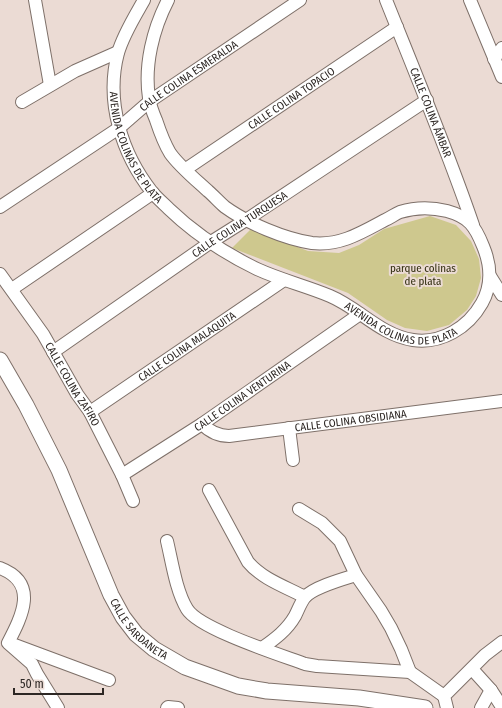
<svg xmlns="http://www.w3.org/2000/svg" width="502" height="708" font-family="'Fira Sans Condensed',sans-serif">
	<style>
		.green { fill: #cec88e }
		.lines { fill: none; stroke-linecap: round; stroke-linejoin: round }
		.minor-casing { stroke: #7e7069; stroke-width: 14 }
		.tertiary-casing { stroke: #7e7069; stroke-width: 17 }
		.minor { stroke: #fff; stroke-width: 12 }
		.tertiary { stroke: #fff; stroke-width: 15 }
		.labels { text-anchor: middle; stroke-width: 4; stroke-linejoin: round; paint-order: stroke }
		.street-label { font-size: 11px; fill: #2d2724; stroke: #ebdbd4 }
		.park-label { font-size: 11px; fill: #302d0e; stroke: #ebdbd4 }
	</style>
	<rect width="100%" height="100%" fill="#ebdbd4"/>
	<!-- green -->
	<polygon class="green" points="430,216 456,225 471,241 479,259 481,278 476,296 467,310 449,325 427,331 405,328 387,320 348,293 232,248 251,229 308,251 339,253 359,245 384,229"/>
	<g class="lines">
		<defs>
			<g id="minor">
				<polyline points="35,0 50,85"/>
				<path id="s1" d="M144,0C135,16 123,35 118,53C105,102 122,154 152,192C157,198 164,204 169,209C194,233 226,254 257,269C281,280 306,286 330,296C359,308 380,335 413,340C441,344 468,328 482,303C492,285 491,265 483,246C475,226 469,217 447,211C431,207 416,207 400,212C395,214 390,218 385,220C361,233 340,246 312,243C285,239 247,223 225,207C219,202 214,196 208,191C196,180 179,166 170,153C164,143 160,132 156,120C153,113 150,105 149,98C144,65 153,29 168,0"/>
				<path id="s2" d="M386,0C416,75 447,149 473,225"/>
				<polyline points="470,0 502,77"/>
				<polyline points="494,59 502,48"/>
				<polyline points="22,102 75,71 118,52"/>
				<path id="s3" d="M186,169L397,27"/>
				<path id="s4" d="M0,207L119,128L150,101L300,0"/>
				<path id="s5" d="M0,274L43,334L77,394L90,412L122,475L133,501"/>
				<polyline points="490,276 502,295"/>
				<polyline points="12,289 153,193"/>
				<path id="s6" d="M53,352L211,242L246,220L427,100"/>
				<path id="s7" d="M90,412L284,280"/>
				<path id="s8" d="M202,424C210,432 218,436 229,436L502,401"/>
				<polyline points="289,428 293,460"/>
				<path id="s9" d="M122,475L202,424L360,314"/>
				<path d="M209,490L248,562C262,579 286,587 305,597"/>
				<polyline points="299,509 322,523 340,541 356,575 381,611 391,628 401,649 410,672"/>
				<path d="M167,541C172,562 176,591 187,609C199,629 281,655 305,664L317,666L410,672L444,696"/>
				<path d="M0,568C39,583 22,616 8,643L32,664L37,674L58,708"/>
				<polyline points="15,645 109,680"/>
				<path d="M262,648C275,639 287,630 295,616C298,610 301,602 305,597C314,587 343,579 356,575"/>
				<polyline points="472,669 491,690 502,707"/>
				<polyline points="167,708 168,707 178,708"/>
				<polyline points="447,708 444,696 485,655 502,642"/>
				<polyline points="481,708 491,690"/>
			</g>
			<g id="tertiary">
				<path id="s10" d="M0,360L26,405L59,470L111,595L123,617L136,634L154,649L185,667L238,686L267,691L359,698L425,708"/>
			</g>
		</defs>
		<!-- minor casing -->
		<use href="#minor" class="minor-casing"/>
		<!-- tertiary casing -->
		<use href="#tertiary" class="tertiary-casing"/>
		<!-- minor -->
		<use href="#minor" class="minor"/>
		<!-- tertiary -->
		<use href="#tertiary" class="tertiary"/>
	</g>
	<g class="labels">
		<!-- street labels -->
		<g class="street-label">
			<text dy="4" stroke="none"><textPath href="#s4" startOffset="230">CALLE COLINA ESMERALDA</textPath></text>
			<text dy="4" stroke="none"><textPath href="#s3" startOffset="127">CALLE COLINA TOPACIO</textPath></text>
			<text dy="4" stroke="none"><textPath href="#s2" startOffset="121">CALLE COLINA ÁMBAR</textPath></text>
			<text dy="4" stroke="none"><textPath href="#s1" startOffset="159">AVENIDA COLINAS DE PLATA</textPath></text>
			<text dy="4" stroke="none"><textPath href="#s6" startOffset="226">CALLE COLINA TURQUESA</textPath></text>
			<text dy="4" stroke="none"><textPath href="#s1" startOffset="495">AVENIDA COLINAS DE PLATA</textPath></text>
			<text dy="4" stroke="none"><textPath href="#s7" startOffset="117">CALLE COLINA MALAQUITA</textPath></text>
			<text dy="4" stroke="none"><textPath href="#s5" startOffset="132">CALLE COLINA ZAFIRO</textPath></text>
			<text dy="4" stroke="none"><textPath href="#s9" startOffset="144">CALLE COLINA VENTURINA</textPath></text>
			<text dy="4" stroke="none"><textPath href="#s8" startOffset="153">CALLE COLINA OBSIDIANA</textPath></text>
			<text dy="4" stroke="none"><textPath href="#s10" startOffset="305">CALLE SARDANETA</textPath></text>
		</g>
		<!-- park labels -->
		<g class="park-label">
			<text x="423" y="272">parque colinas<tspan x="423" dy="13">de plata</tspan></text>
		</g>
	</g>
	<!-- scale -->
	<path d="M14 688v6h89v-6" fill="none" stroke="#2d2724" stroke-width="2"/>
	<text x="20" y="688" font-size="12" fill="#2d2724" stroke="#ebdbd4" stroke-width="3" paint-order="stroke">50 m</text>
</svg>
